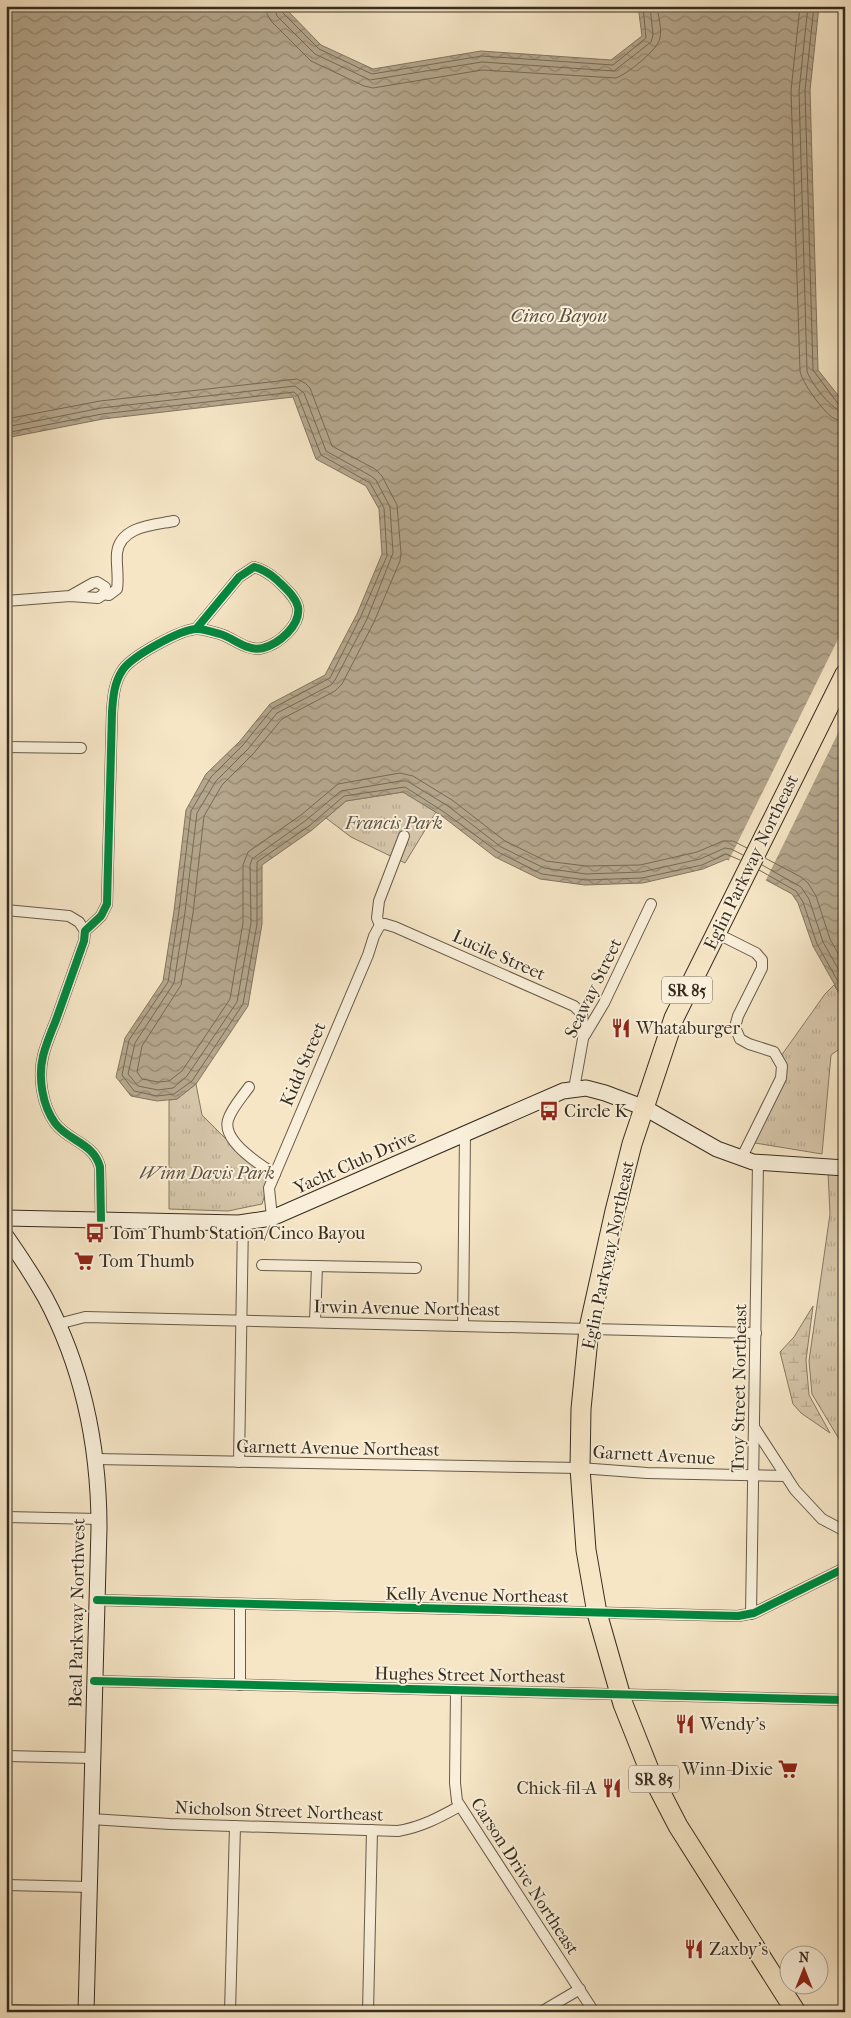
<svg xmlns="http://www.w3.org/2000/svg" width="851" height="2018" font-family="'IM FELL French Canon',serif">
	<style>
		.wetland { fill: url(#wetland-marsh); stroke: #867964 }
		.park { fill: url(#park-tufts); stroke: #867964 }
		.water { fill: url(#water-waves); stroke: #837661 }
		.pier { fill: #f6e6c6 }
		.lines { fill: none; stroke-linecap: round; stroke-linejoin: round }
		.shore { stroke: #766a56; stroke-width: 1 }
		.street-casing { stroke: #675a49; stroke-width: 12 }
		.secondary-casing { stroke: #372c1f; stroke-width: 17 }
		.highway-casing { stroke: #372c1f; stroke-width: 21 }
		.street { stroke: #f9efda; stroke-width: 10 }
		.secondary { stroke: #f9efda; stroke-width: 15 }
		.highway { stroke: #f6e6c6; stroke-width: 19 }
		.cycleway-casing { stroke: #f9efda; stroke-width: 11 }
		.cycleway { stroke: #00873e; stroke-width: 8 }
		.labels { text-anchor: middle; stroke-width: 4; stroke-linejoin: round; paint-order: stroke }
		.shield { fill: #f9efda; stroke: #716657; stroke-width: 1 }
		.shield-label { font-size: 16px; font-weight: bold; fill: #372c1f }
		.park-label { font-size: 18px; font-style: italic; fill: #5f5242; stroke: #f9efda }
		.street-label { font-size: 18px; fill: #372c1f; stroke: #f9efda }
		.poi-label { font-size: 18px; fill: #372c1f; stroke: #f9efda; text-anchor: start }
		.water-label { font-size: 19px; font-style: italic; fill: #5d5140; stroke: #f9efda }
	</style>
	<defs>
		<pattern id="wetland-marsh" width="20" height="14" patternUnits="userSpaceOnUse" patternTransform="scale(1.25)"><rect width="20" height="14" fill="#d6c6aa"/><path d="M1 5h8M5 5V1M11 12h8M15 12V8" fill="none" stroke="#b8aa92"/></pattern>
		<pattern id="park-tufts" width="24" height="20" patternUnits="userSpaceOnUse" patternTransform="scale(1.25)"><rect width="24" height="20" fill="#d6c6aa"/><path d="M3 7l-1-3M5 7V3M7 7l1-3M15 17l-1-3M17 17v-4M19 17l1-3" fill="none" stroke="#b8aa92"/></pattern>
		<pattern id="water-waves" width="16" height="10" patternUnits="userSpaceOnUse" patternTransform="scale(1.25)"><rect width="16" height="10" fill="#b5a78d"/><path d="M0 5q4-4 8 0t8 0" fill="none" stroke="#948873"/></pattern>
	</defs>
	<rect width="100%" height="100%" fill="#f6e6c6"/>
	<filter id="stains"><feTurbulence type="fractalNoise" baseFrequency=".004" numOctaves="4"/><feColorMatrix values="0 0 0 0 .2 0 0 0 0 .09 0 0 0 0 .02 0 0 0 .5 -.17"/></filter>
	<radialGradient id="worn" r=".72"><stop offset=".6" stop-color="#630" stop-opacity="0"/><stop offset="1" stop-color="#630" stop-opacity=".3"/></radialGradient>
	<!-- wetland -->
	<polygon class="wetland" points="813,1306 806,1360 809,1395 830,1433 801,1413 793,1404 780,1352 794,1337"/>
	<!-- park -->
	<g class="park">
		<polygon points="403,792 436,812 405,863 351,837 326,818 346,801"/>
		<polygon points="834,985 845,1003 845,1045 831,1055 822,1154 755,1143 776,1093 781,1056 825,994"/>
		<polygon points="196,1084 202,1115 249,1162 270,1178 262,1204 228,1211 169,1209 169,1100 177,1099"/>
		<polygon points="828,1172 845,1172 845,1449 812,1394 809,1361 830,1214"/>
	</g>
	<!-- water -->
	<polygon class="water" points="6,6 283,6 321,45 373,69 481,51 611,60 642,36 638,6 819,6 810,90 818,370 845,404 845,1003 813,946 798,903 792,894 727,859 703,869 643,883 585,885 540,879 495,857 442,816 403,792 346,801 312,830 262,865 262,924 248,1006 196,1084 177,1099 157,1101 131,1096 116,1077 125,1038 163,981 174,911 186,810 206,774 240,741 270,704 325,675 357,614 382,554 379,509 366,486 316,459 293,397 103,419 6,438"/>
	<!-- pier -->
	<polygon class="pier" points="845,625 845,719 765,882 728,862"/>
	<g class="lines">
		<!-- shore -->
		<g class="shore">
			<path d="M266,6L267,14L271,21L311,61L364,86L373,88L482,70L616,78C627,74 658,50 660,38C662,28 658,16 657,6"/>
			<polyline points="274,6 277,16 315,54 370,80 482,62 614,71 651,42 653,35 650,6"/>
			<polyline points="280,6 282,12 319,49 372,74 482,56 613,65 646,38 643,6"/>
			<path d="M800,6L791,91L800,371C802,383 823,411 833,418C837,420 840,420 845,421"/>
			<path d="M808,6L799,91L807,371C810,382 833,412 845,413"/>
			<polyline points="814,6 805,90 813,370 839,405 845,407"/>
			<polyline points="6,419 100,401 297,379 305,383 310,388 332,446 375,469 382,476 397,505 401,553 400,561 374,622 342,684 335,691 282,719 253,754 222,785 204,816 193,913 181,985 142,1046 137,1072 142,1079 158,1082 169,1081 182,1071 230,999 243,923 243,865 248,852 301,815 338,784 400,773 413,776 452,800 505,841 546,861 586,866 640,865 697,852 723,841 733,841 747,848"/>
			<polyline points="6,427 101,408 295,386 304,393 326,451 371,476 376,480 390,507 393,553 367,619 335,680 331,685 277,713 248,749 216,781 197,813 185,912 174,983 135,1043 128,1074 138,1086 158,1090 173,1088 187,1076 237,1002 251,923 250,865 252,859 305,821 341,791 400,781 407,781 448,806 501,847 544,868 586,874 641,872 700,859 725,848 731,849 743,855"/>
			<polyline points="6,433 102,414 294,392 298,396 321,455 370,483 384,508 387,556 361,616 330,678 273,708 243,745 211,777 191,811 179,911 168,982 129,1040 122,1075 134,1091 157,1096 174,1094 192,1081 243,1004 257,924 257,862 309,826 344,796 405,787 444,812 498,852 542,874 586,880 642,878 702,865 726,854 740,860"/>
			<polyline points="765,858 801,877 808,883 816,896 830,939 845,966"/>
			<polyline points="762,865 801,887 809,899 823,942 845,981"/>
			<polyline points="759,870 796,891 803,902 817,944 845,994"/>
		</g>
		<defs>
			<g id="street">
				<path d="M104,594L109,595L117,589C119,577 116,565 117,553C120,526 154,525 174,521"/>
				<polyline points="6,601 70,596 98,598 104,594 105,587 97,582 93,583 70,596"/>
				<polyline points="6,747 81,748"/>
				<polyline points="6,910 69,916 79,922 85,931"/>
				<polyline points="380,925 385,924 395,927 574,1006 582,1014 584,1033 574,1089"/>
				<polyline points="380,925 377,918 379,901 404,836"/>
				<polyline points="716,933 756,953 762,960 762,968 738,1016 735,1027 740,1039 749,1044 774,1052 782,1066 781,1078 741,1159"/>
				<polyline points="585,1035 604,1003 651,904"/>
				<path d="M249,1087C242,1097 231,1109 228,1120C222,1141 260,1165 275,1174"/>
				<polyline points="272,1218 269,1188 368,955 374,936 380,925"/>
				<path d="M101,1220L100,1167C94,1143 68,1141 55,1123C42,1105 38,1077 43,1056C46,1044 51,1032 56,1020C65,994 75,967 84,941L85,931L101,916L107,904L112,712C113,698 114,683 122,671C130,657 181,629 197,629C204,629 213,632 220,634C234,638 247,652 263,648C278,644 301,626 298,607C295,596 285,588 277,580C270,574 263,569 254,567L239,577L196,629"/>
				<polyline points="262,1265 416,1268"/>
				<polyline points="315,1322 317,1266"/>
				<polyline points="58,1324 85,1317 756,1333"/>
				<polyline points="463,1325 465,1134"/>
				<polyline points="754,1427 795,1490 822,1519 845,1531"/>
				<polyline points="96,1459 580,1468 647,1473 786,1476"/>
				<polyline points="239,1462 243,1222"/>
				<polyline points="6,1517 99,1519"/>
				<polyline points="97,1600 738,1616 754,1613 845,1568"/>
				<polyline points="751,1614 758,1162"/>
				<polyline points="94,1681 845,1700"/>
				<polyline points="240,1685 240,1604"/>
				<polyline points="456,1690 455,1783 457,1801 594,2012"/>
				<polyline points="6,1756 93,1758"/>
				<path d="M91,1819L170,1824L398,1831C422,1827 440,1817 460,1806"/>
				<polyline points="6,1885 90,1887"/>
				<polyline points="6,2010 72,2012"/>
				<polyline points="230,2012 235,1826"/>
				<polyline points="368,2012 372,1830"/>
				<polyline points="541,2012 580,1989"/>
			</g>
			<g id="secondary">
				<polyline points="6,1218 239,1223 272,1218 563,1091 586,1088 605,1093 645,1108 717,1149 753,1162 845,1168"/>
				<path d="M6,1236C20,1256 33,1276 45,1297C83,1368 99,1448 99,1528L86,2012"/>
			</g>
			<polyline id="highway" points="796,2012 678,1826 650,1772 623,1704 597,1613 586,1550 580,1468 581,1409 589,1328 615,1211 632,1144 674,1018 845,674"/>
		</defs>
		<!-- street casing -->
		<use href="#street" class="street-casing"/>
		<!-- secondary casing -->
		<use href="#secondary" class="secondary-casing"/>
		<!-- highway casing -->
		<use href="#highway" class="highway-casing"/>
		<!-- street -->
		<use href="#street" class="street"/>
		<!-- secondary -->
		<use href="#secondary" class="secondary"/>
		<!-- highway -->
		<use href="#highway" class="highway"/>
		<defs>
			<g id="cycleway">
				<path d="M101,1220L100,1167C94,1143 68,1141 55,1123C42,1105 38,1077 43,1056C46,1044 51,1032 56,1020C65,994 75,967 84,941L85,931L101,916L107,904L112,712C113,698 114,683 122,671C130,657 181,629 197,629C204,629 213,632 220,634C234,638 247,652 263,648C278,644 301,626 298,607C295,596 285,588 277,580C270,574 263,569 254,567L239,577L196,629"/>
				<polyline points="97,1600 738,1616 754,1613 845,1568"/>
				<polyline points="94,1681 845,1700"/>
			</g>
		</defs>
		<!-- cycleway casing -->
		<use href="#cycleway" class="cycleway-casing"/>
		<!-- cycleway -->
		<use href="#cycleway" class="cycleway"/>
	</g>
	<!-- icons -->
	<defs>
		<symbol id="restaurant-bare" viewBox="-9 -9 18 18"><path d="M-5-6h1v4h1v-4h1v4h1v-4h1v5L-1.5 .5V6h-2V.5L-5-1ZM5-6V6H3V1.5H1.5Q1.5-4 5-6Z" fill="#8f2418" stroke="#f9efda" stroke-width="2.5" paint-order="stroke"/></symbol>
		<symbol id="bus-bare" viewBox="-9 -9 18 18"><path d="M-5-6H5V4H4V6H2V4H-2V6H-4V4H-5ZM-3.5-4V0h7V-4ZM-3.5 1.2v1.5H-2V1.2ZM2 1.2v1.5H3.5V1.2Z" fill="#8f2418" stroke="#f9efda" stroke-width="2.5" paint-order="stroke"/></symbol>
		<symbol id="supermarket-bare" viewBox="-9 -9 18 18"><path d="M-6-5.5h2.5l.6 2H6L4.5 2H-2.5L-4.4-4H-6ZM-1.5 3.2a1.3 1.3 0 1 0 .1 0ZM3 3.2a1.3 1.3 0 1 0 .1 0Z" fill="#8f2418" stroke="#f9efda" stroke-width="2.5" paint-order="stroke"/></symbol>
	</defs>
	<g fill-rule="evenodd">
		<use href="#restaurant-bare" x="607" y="1014" width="28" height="28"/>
		<use href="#bus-bare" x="535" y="1097" width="28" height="28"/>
		<use href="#bus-bare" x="81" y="1219" width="28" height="28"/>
		<use href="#supermarket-bare" x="70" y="1247" width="28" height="28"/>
		<use href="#restaurant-bare" x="671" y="1710" width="28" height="28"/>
		<use href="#supermarket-bare" x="774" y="1755" width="28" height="28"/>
		<use href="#restaurant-bare" x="598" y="1774" width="28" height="28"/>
		<use href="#restaurant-bare" x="680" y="1935" width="28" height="28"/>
	</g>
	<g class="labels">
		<!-- shield labels -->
		<g class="shield">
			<rect x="662" y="976.5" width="50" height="27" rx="4"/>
			<rect x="629" y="1765.5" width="50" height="27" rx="4"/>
		</g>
		<g class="shield-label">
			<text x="687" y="996">SR 85</text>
			<text x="654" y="1785">SR 85</text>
		</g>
		<!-- park labels -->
		<g class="park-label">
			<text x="394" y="829">Francis Park</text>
			<text x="207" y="1179">Winn Davis Park</text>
		</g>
		<!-- street labels -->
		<g class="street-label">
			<text transform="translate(751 862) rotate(-64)" y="6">Eglin Parkway Northeast</text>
			<text transform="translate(499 955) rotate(24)" y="6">Lucile Street</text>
			<text transform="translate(593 988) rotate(-64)" y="6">Seaway Street</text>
			<text transform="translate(303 1064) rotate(-67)" y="6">Kidd Street</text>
			<text transform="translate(355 1162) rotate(-24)" y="6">Yacht Club Drive</text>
			<text transform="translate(608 1255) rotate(-78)" y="6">Eglin Parkway Northeast</text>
			<text transform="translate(407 1308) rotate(1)" y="6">Irwin Avenue Northeast</text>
			<text transform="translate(739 1388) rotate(-89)" y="6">Troy Street Northeast</text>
			<text transform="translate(338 1448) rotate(1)" y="6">Garnett Avenue Northeast</text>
			<text transform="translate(654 1455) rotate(3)" y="6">Garnett Avenue</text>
			<text transform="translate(477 1595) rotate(1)" y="6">Kelly Avenue Northeast</text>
			<text transform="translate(77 1613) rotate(-89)" y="6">Beal Parkway Northwest</text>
			<text transform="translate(470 1675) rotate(1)" y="6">Hughes Street Northeast</text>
			<text transform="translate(279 1811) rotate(2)" y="6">Nicholson Street Northeast</text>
			<text transform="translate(525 1876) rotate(57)" y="6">Carson Drive Northeast</text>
		</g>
		<!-- poi labels -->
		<g class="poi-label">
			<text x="636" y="1034">Whataburger</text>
			<text x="564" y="1117">Circle K</text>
			<text x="110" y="1239">Tom Thumb Station/Cinco Bayou</text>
			<text x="99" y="1267">Tom Thumb</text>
			<text x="700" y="1730">Wendy's</text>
			<text x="773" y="1775" text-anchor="end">Winn-Dixie</text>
			<text x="597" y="1794" text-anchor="end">Chick-fil-A</text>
			<text x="709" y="1955">Zaxby's</text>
		</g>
		<!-- water labels -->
		<g class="water-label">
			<text x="559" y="322">Cinco Bayou</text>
		</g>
	</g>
	<!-- margin -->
	<rect width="851" height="2018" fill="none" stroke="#f6e6c6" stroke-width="25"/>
	<rect x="8" y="8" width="836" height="2003" fill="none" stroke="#372c1f" stroke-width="2.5"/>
	<rect x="12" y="12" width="826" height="1993" fill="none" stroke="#372c1f"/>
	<!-- north arrow -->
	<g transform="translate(804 1970)"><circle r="24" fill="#f9efda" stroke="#aba18f"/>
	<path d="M0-4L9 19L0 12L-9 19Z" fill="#8f2418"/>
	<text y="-8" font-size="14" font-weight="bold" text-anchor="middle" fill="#372c1f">N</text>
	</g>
	<rect width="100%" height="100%" filter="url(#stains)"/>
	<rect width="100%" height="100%" fill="url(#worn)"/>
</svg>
